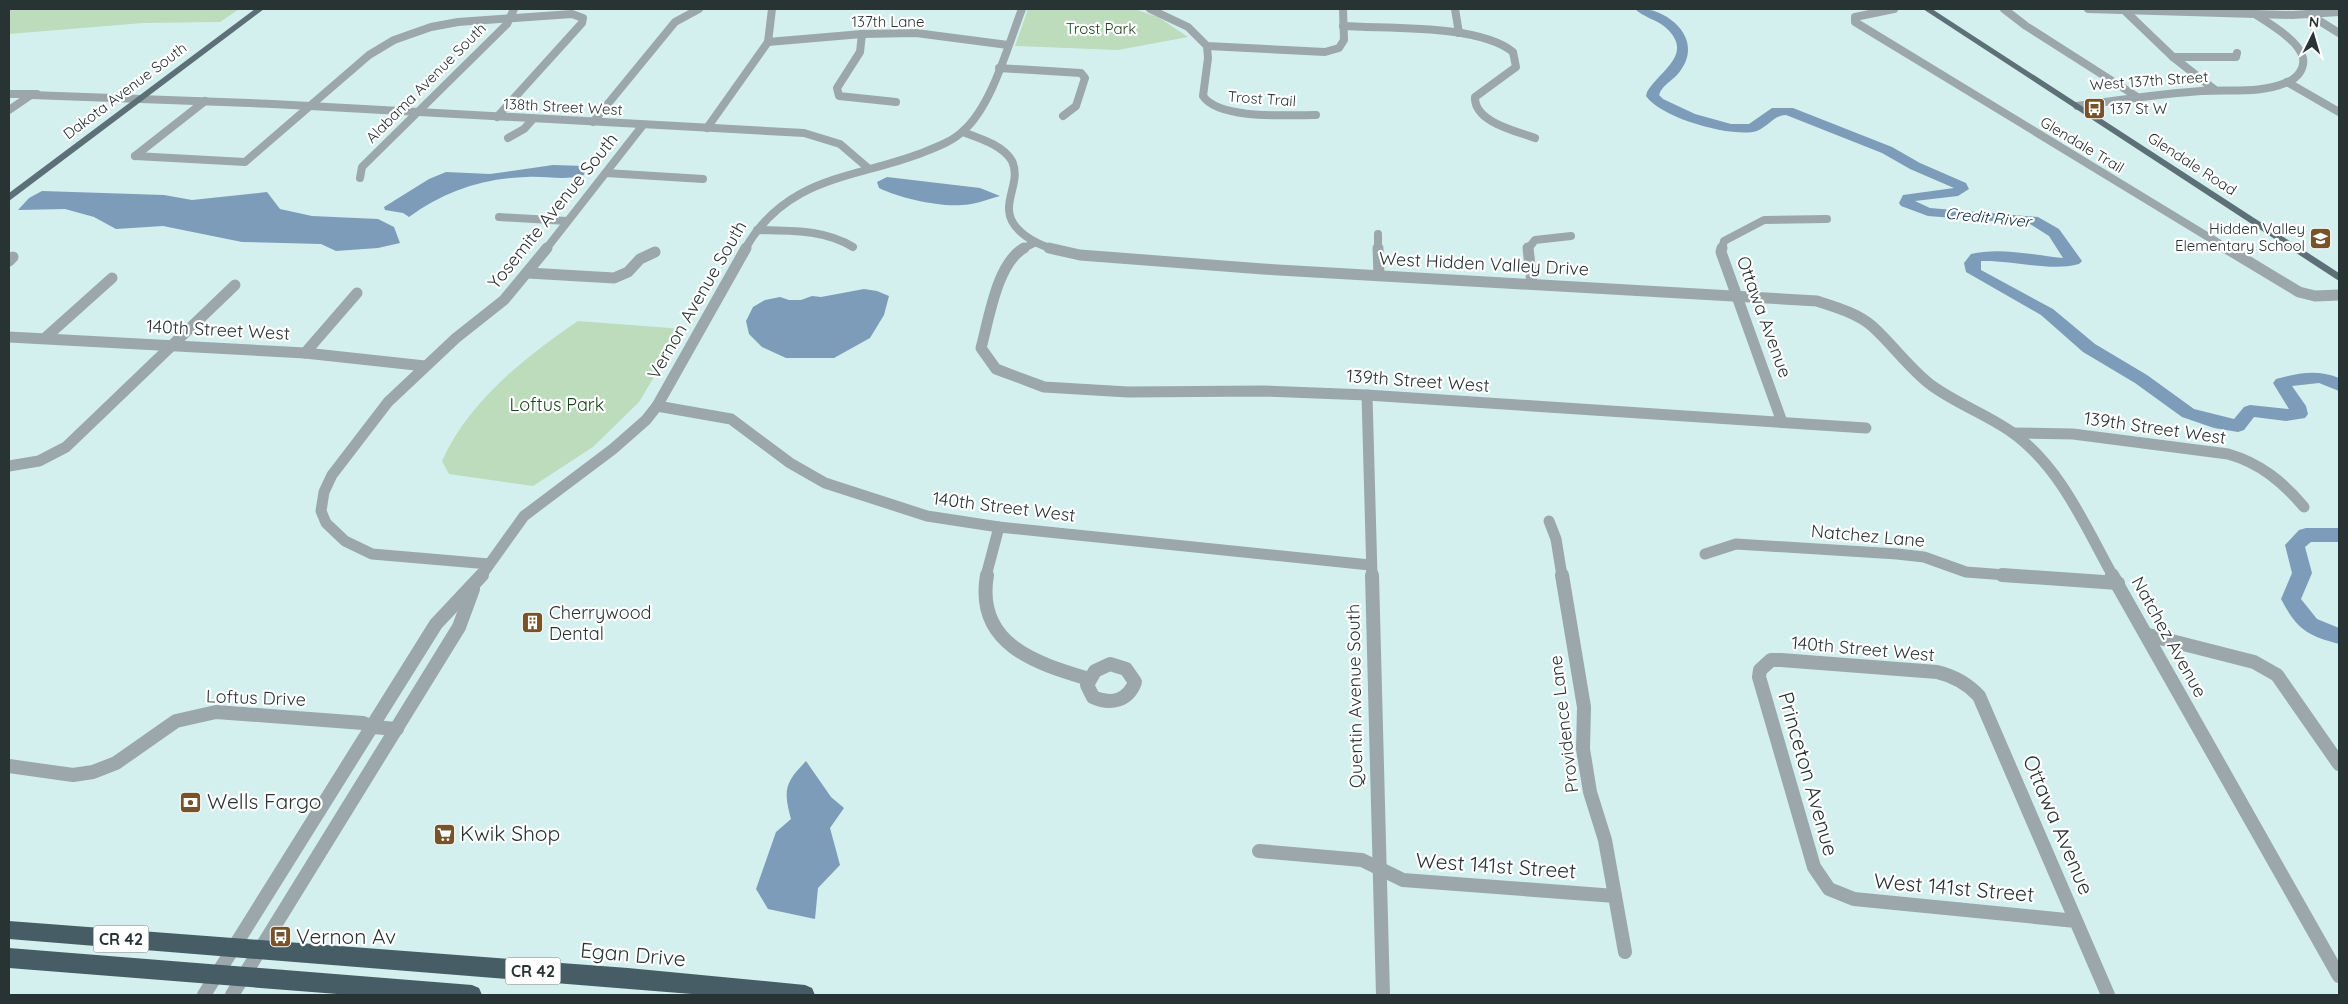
<svg xmlns="http://www.w3.org/2000/svg" width="2348" height="1004" font-family="Quicksand,sans-serif">
	<style>
		.green { fill: #bcdcbb }
		.water { fill: #7d9cb9 }
		.lines { fill: none; stroke-linecap: round; stroke-linejoin: round }
		.river { fill: #7d9cb9; fill-rule: evenodd }
		.minor-far2 { stroke: #9ca7ab; stroke-width: 8 }
		.minor-far1 { stroke: #9ca7ab; stroke-width: 11 }
		.minor { stroke: #9ca7ab; stroke-width: 14 }
		.major { fill: #5d7077; fill-rule: evenodd }
		.highway { fill: #475d65; fill-rule: evenodd }
		.labels { text-anchor: middle; stroke-width: 4.5; stroke-linejoin: round; paint-order: stroke }
		.far-street-label { font-size: 15px; fill: #283333; stroke: #fff }
		.far-park-label { font-size: 15px; fill: #174419; stroke: #fff }
		.far-poi-label { font-size: 15px; fill: #283333; stroke: #fff; text-anchor: start }
		.far-water-label { font-size: 16px; font-style: italic; fill: #092f4d; stroke: #fff }
		.shield { fill: #fff; stroke: #687070; stroke-width: 1 }
		.shield-label { font-size: 16px; font-weight: bold; fill: #283333 }
		.street-label { font-size: 18px; fill: #283333; stroke: #fff }
		.park-label { font-size: 18px; fill: #174419; stroke: #fff }
		.poi-label { font-size: 18px; fill: #283333; stroke: #fff; text-anchor: start }
		.near-street-label { font-size: 21px; fill: #283333; stroke: #fff }
		.near-poi-label { font-size: 21px; fill: #283333; stroke: #fff; text-anchor: start }
	</style>
	<rect width="100%" height="100%" fill="#d3f0ef"/>
	<!-- green -->
	<g class="green">
		<polygon points="9,9 239,9 220,22 143,23 9,34"/>
		<polygon points="1028,9 1134,9 1158,17 1188,37 1118,50 1015,46"/>
		<path d="M578,321L683,329L639,402L593,447L533,486L449,474L442,461C468,402 525,357 578,321Z"/>
	</g>
	<!-- water -->
	<g class="water">
		<path d="M553,165L586,166L584,175C566,181 546,176 527,177C484,178 444,191 409,217L403,213L385,210L384,207L429,179L446,172L490,174Z"/>
		<path d="M887,177L980,188L1000,196C988,199 974,205 962,205C939,207 899,198 879,188L877,182Z"/>
		<polygon points="42,191 164,195 192,200 267,192 280,209 312,216 378,219 394,227 400,243 378,248 336,251 321,244 242,242 163,226 116,229 94,217 65,209 18,210 29,198"/>
		<polygon points="864,289 877,291 889,296 884,315 870,338 834,358 786,358 762,347 749,334 746,321 753,307 765,300 780,297 789,300 801,300 812,296 821,297"/>
		<path d="M806,761L831,797L844,808L830,828L840,865L818,888L815,919L768,909L756,889L776,832L791,819C783,789 785,783 806,761Z"/>
	</g>
	<g class="lines">
		<!-- river -->
		<g class="river">
			<path d="M1635,9C1651,8 1663,13 1675,23C1692,39 1692,58 1677,75C1670,82 1662,86 1659,95L1663,99L1695,114L1731,124H1749L1772,108H1793L1892,147L1920,163L1966,183L1969,189L1958,196L1915,201L1930,208L2038,217L2059,229L2082,261L2079,264C2051,272 2012,260 1981,261V270L2053,309L2095,344L2147,375L2194,409L2234,419L2244,407L2250,405L2289,409L2273,383L2276,379C2298,373 2317,369 2339,378V391L2319,383L2292,386L2306,406L2308,414L2305,418L2286,421L2254,417L2244,430L2238,432L2214,428L2182,417L2135,383L2083,352L2041,315L1966,272L1964,263L1971,254C2000,247 2034,255 2063,258L2049,236L2030,224L1928,216L1901,206L1899,203L1903,195L1954,188L1910,169L1882,153L1786,115C1773,115 1766,130 1753,132C1727,136 1661,118 1646,96L1647,92C1659,71 1696,54 1665,27C1657,20 1643,17 1635,9Z"/>
			<path d="M2306,528H2339V542H2311L2305,547L2312,573L2301,599L2317,619L2339,628V644C2306,635 2297,629 2281,599L2292,573L2285,545L2299,530Z"/>
		</g>
		<!-- minor-far2 -->
		<g class="minor-far2">
			<polyline points="1150,9 1188,27 1207,46 1325,52 1339,48 1344,40 1343,9"/>
			<polyline points="1455,9 1459,33"/>
			<polyline points="1894,9 1855,17 1855,22 2228,249"/>
			<polyline points="2004,9 2026,26 2139,98"/>
			<polyline points="2088,9 2292,15 2339,12"/>
			<polyline points="2123,9 2173,57 2215,90"/>
			<polyline points="2310,15 2339,33"/>
			<path d="M1343,26C1388,29 1479,24 1513,52L1516,67L1475,97C1474,122 1516,131 1535,138"/>
			<polyline points="862,34 860,52 837,88 839,96 896,102"/>
			<polyline points="768,42 862,34 916,33 1008,45"/>
			<path d="M1207,46L1208,58L1203,96C1219,120 1289,115 1316,115"/>
			<polyline points="2173,57 2236,57 2237,53"/>
			<polyline points="999,68 1081,73 1085,78 1076,106 1063,116"/>
			<polyline points="2287,82 2339,112"/>
			<polyline points="9,94 37,94"/>
			<polyline points="31,95 273,104 804,133 840,144 868,168"/>
			<path d="M2077,106C2118,100 2160,94 2201,91C2230,89 2261,94 2288,82C2297,78 2305,69 2303,58C2299,39 2263,20 2247,9"/>
			<polyline points="9,110 31,95"/>
			<polyline points="593,122 675,22 699,9"/>
			<polyline points="707,128 768,42 772,9"/>
			<path d="M963,132C979,138 1003,145 1012,161C1020,178 1008,194 1009,210C1010,231 1036,244 1053,249"/>
			<polyline points="508,138 524,129 533,119"/>
			<polyline points="135,156 245,162 369,55 394,40 431,27 458,22 572,14 583,18 582,23 497,117"/>
			<polyline points="135,156 205,101"/>
			<polyline points="606,173 703,179"/>
			<polyline points="360,178 362,167 507,24 514,9"/>
			<polyline points="499,217 567,221"/>
			<path d="M757,230C791,231 824,229 853,247"/>
			<polyline points="1378,234 1378,249"/>
			<polyline points="546,249 643,125"/>
			<path d="M745,249C786,177 851,179 919,154C934,148 952,142 963,131C992,106 1008,45 1022,9"/>
			<polyline points="1022,249 1034,243"/>
			<polyline points="1528,249 1535,240 1571,236"/>
			<polyline points="1722,249 1724,241 1764,220 1827,219"/>
		</g>
		<!-- minor-far1 -->
		<g class="minor-far1">
			<path d="M1024,248C997,263 989,319 981,348L996,369L1044,387L1128,392L1264,391L1367,395L1866,428"/>
			<path d="M1049,248L1080,255L1263,269L1817,301C1835,307 1857,313 1872,326C1893,345 1909,368 1931,385C1957,404 1988,415 2013,433C2061,468 2085,526 2113,576"/>
			<polyline points="1378,248 1379,274"/>
			<polyline points="1528,248 1532,283"/>
			<polyline points="1722,248 1721,252 1782,422"/>
			<polyline points="2226,248 2299,292 2315,296 2339,295"/>
			<polyline points="9,261 13,257"/>
			<polyline points="528,273 614,278 628,272 640,259 655,252"/>
			<polyline points="9,337 305,353 425,366"/>
			<polyline points="45,338 112,278"/>
			<polyline points="305,353 357,293"/>
			<polyline points="1367,395 1372,576"/>
			<polyline points="657,406 731,419 790,463 825,483 927,516 999,527 1370,565"/>
			<path d="M2013,433L2073,434L2228,454C2260,463 2283,482 2304,507"/>
			<polyline points="9,466 39,461 66,447 235,285"/>
			<polyline points="1549,521 1556,539 1562,576"/>
			<polyline points="1705,554 1736,544 1897,554 1924,557 1966,572 2019,576"/>
			<polyline points="489,564 372,554 345,541 326,523 321,511 324,492 332,475 388,402 456,338 504,300 547,248"/>
			<polyline points="481,576 524,516 613,449 646,420 657,406 746,248"/>
			<polyline points="986,576 999,527"/>
		</g>
		<!-- minor -->
		<g class="minor">
			<path d="M987,575C975,644 1035,663 1089,679"/>
			<polyline points="1372,575 1383,995"/>
			<polyline points="1562,575 1584,707 1583,749 1590,792 1605,840 1625,952"/>
			<polyline points="2002,575 2118,583"/>
			<polyline points="2112,575 2339,976"/>
			<polyline points="2148,635 2254,662 2277,675 2339,764"/>
			<path d="M1110,664L1126,669L1135,682C1128,701 1111,705 1093,697L1087,685L1095,671Z"/>
			<polyline points="9,766 73,775 93,772 116,763 176,721 216,712 363,723 373,727 397,729"/>
			<polyline points="1259,851 1362,860 1403,880 1615,896"/>
			<path d="M2076,921L1854,899L1829,889L1814,867L1759,677L1760,670L1771,660H1781L1937,672C1954,676 1967,683 1979,696L2108,995"/>
			<polyline points="204,995 436,624 482,575"/>
			<polyline points="232,995 459,627 473,589"/>
		</g>
		<!-- major -->
		<g class="major">
			<polygon points="255,9 264,9 9,201 9,193"/>
			<polygon points="1923,9 1932,9 2339,273 2339,281"/>
		</g>
		<!-- highway -->
		<g class="highway">
			<polygon points="9,921 628,968 805,985 812,988 815,995 704,995 9,939"/>
			<polygon points="9,948 472,985 479,988 482,995 350,995 9,968"/>
		</g>
	</g>
	<!-- icons -->
	<defs>
		<symbol id="bus-square" viewBox="-11 -11 22 22"><rect x="-9" y="-9" width="18" height="18" rx="4" fill="#77532c" stroke="#fff"/><path d="M-5-6H5V4H4V6H2V4H-2V6H-4V4H-5ZM-3.5-4V0h7V-4ZM-3.5 1.2v1.5H-2V1.2ZM2 1.2v1.5H3.5V1.2Z" fill="#fff"/></symbol>
		<symbol id="school-square" viewBox="-11 -11 22 22"><rect x="-9" y="-9" width="18" height="18" rx="4" fill="#77532c" stroke="#fff"/><path d="M0-5L7-2L0 1L-7-2ZM-4 1L0 2.5L4 1V4Q0 6-4 4Z" fill="#fff"/></symbol>
		<symbol id="building-square" viewBox="-11 -11 22 22"><rect x="-9" y="-9" width="18" height="18" rx="4" fill="#77532c" stroke="#fff"/><path d="M-4-6H4V6H1V3H-1V6H-4ZM-2.5-4.3h1.7v1.8h-1.7ZM.8-4.3h1.7v1.8H.8ZM-2.5-1h1.7V.8h-1.7ZM.8-1h1.7V.8H.8Z" fill="#fff"/></symbol>
		<symbol id="bank-square" viewBox="-11 -11 22 22"><rect x="-9" y="-9" width="18" height="18" rx="4" fill="#77532c" stroke="#fff"/><path d="M-6-4H6V4H-6ZM0-2.3a2.3 2.3 0 1 0 0 4.6a2.3 2.3 0 1 0 0-4.6Z" fill="#fff"/></symbol>
		<symbol id="supermarket-square" viewBox="-11 -11 22 22"><rect x="-9" y="-9" width="18" height="18" rx="4" fill="#77532c" stroke="#fff"/><path d="M-6-5.5h2.5l.6 2H6L4.5 2H-2.5L-4.4-4H-6ZM-1.5 3.2a1.3 1.3 0 1 0 .1 0ZM3 3.2a1.3 1.3 0 1 0 .1 0Z" fill="#fff"/></symbol>
	</defs>
	<g fill-rule="evenodd">
		<use href="#bus-square" x="2082" y="96" width="25" height="25"/>
		<use href="#school-square" x="2308" y="226" width="25" height="25"/>
		<use href="#building-square" x="520" y="610" width="25" height="25"/>
		<use href="#bank-square" x="178" y="790" width="25" height="25"/>
		<use href="#supermarket-square" x="432" y="822" width="25" height="25"/>
		<use href="#bus-square" x="268" y="924" width="25" height="25"/>
	</g>
	<g class="labels">
		<!-- far-street labels -->
		<g class="far-street-label">
			<text x="888" y="27">137th Lane</text>
			<text transform="translate(2149 81) rotate(-4)" y="5">West 137th Street</text>
			<text transform="translate(426 83) rotate(-45)" y="5">Alabama Avenue South</text>
			<text transform="translate(125 91) rotate(-37)" y="5">Dakota Avenue South</text>
			<text transform="translate(1262 99) rotate(4)" y="5">Trost Trail</text>
			<text transform="translate(563 107) rotate(3)" y="5">138th Street West</text>
			<text transform="translate(2082 145) rotate(31)" y="5">Glendale Trail</text>
			<text transform="translate(2192 164) rotate(33)" y="5">Glendale Road</text>
		</g>
		<!-- far-park labels -->
		<g class="far-park-label">
			<text x="1101" y="34">Trost Park</text>
		</g>
		<!-- far-poi labels -->
		<g class="far-poi-label">
			<text x="2110" y="114">137 St W</text>
			<text x="2305" y="234" text-anchor="end">Hidden Valley<tspan x="2305" dy="17">Elementary School</tspan></text>
		</g>
		<!-- far-water labels -->
		<g class="far-water-label">
			<text transform="translate(1988 217) rotate(6)" y="6">Credit River</text>
		</g>
		<!-- shield labels -->
		<g class="shield">
			<rect x="93.5" y="925.5" width="55" height="27" rx="4"/>
			<rect x="505.5" y="957.5" width="55" height="27" rx="4"/>
		</g>
		<g class="shield-label">
			<text x="121" y="945">CR 42</text>
			<text x="533" y="977">CR 42</text>
		</g>
		<!-- street labels -->
		<g class="street-label">
			<text transform="translate(553 211) rotate(-51)" y="6">Yosemite Avenue South</text>
			<text transform="translate(1484 264) rotate(3)" y="6">West Hidden Valley Drive</text>
			<text transform="translate(697 300) rotate(-60)" y="6">Vernon Avenue South</text>
			<text transform="translate(1764 317) rotate(70)" y="6">Ottawa Avenue</text>
			<text transform="translate(218 330) rotate(3)" y="6">140th Street West</text>
			<text transform="translate(1418 381) rotate(4)" y="6">139th Street West</text>
			<text transform="translate(2155 428) rotate(8)" y="6">139th Street West</text>
			<text transform="translate(1004 507) rotate(7)" y="6">140th Street West</text>
			<text transform="translate(1868 536) rotate(5)" y="6">Natchez Lane</text>
			<text transform="translate(2169 637) rotate(61)" y="6">Natchez Avenue</text>
			<text transform="translate(1863 649) rotate(5)" y="6">140th Street West</text>
			<text transform="translate(1355 696) rotate(-91)" y="6">Quentin Avenue South</text>
			<text transform="translate(256 698) rotate(2)" y="6">Loftus Drive</text>
			<text transform="translate(1564 724) rotate(-97)" y="6">Providence Lane</text>
		</g>
		<!-- park labels -->
		<g class="park-label">
			<text x="557" y="411">Loftus Park</text>
		</g>
		<!-- poi labels -->
		<g class="poi-label">
			<text x="549" y="619">Cherrywood<tspan x="549" dy="21">Dental</tspan></text>
		</g>
		<!-- near-street labels -->
		<g class="near-street-label">
			<text transform="translate(1808 774) rotate(74)" y="7">Princeton Avenue</text>
			<text transform="translate(2058 825) rotate(67)" y="7">Ottawa Avenue</text>
			<text transform="translate(1496 866) rotate(4)" y="7">West 141st Street</text>
			<text transform="translate(1954 888) rotate(5)" y="7">West 141st Street</text>
			<text transform="translate(633 955) rotate(5)" y="7">Egan Drive</text>
		</g>
		<!-- near-poi labels -->
		<g class="near-poi-label">
			<text x="207" y="809">Wells Fargo</text>
			<text x="460" y="841">Kwik Shop</text>
			<text x="296" y="944">Vernon Av</text>
		</g>
	</g>
	<!-- border -->
	<rect width="2348" height="1004" fill="none" stroke="#283333" stroke-width="20"/>
	<!-- north arrow -->
	<g transform="translate(2313 35) rotate(5)" stroke="#ffffff" stroke-width="4" paint-order="stroke">
	<path d="M0-4L9 19L0 12L-9 19Z" fill="#283333"/>
	<text y="-8" font-size="14" font-weight="bold" text-anchor="middle" fill="#283333">N</text>
	</g>
</svg>
